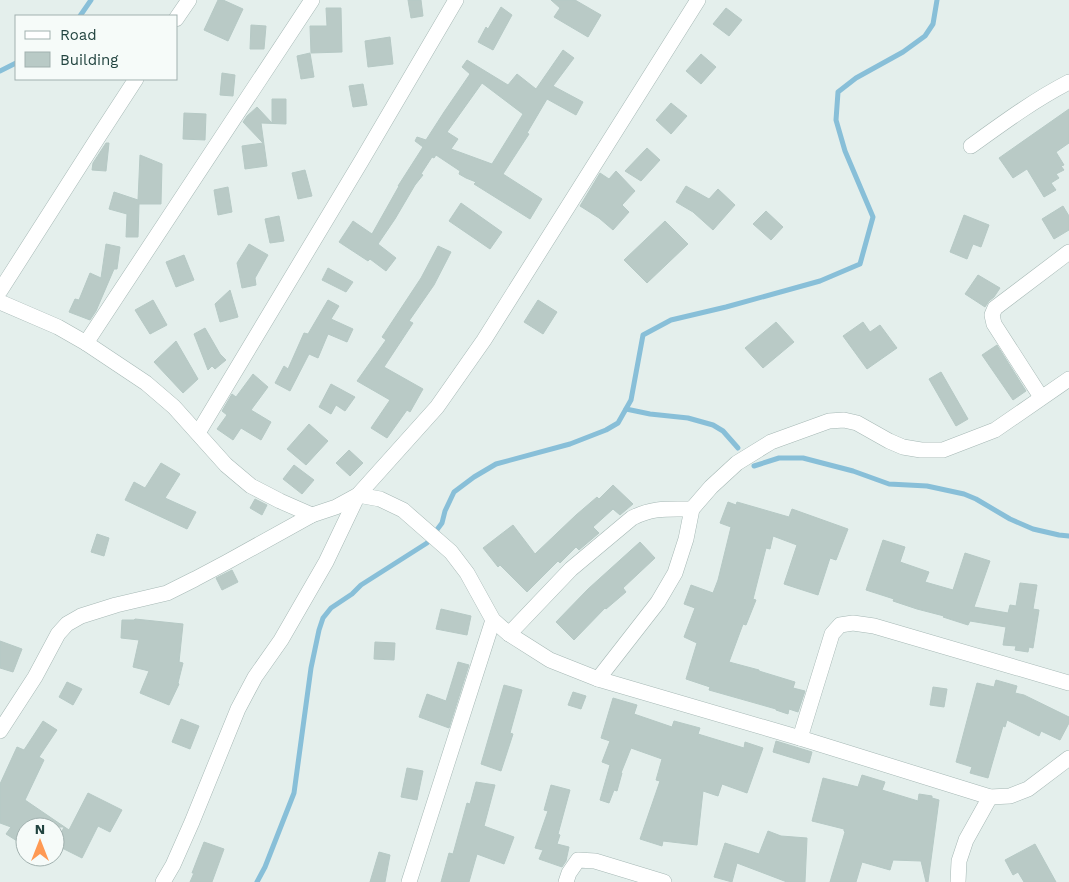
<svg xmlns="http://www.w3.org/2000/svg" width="1069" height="882" font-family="'Work Sans',sans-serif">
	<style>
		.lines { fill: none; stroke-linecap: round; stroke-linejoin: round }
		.stream { stroke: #88bfd8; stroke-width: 5 }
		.building { fill: #b9cac6; stroke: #b6c9c5; fill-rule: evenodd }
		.minor-casing { stroke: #a6b8b5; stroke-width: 16 }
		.minor { stroke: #fff; stroke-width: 15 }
	</style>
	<rect width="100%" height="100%" fill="#e4efec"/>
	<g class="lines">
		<!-- stream -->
		<g class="stream">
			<polyline points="80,16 91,0"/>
			<polyline points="0,71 16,63"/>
			<polyline points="626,409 650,414 688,418 713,425 723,431 738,448"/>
			<polyline points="754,466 779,458 803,458 853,471 889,484 927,486 964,494 976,499 1010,519 1033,529 1059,535 1069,536"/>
			<polyline points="257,882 265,867 294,793 311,668 319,630 323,618 331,608 352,594 361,585 427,543 442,523 445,511 454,492 474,477 496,464 570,444 606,430 618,423 631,400 643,335 671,320 726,307 820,281 860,264 873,217 845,151 836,120 838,92 856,78 903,52 925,36 933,24 937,0"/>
		</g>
	</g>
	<!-- building -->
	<g class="building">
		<polygon points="218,0 223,0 243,9 228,41 204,30"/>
		<polygon points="408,0 421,0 423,16 411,18"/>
		<polygon points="551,0 575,0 601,15 588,37 554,17 560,8"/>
		<polygon points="501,7 512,15 493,50 478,42 486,27 488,29"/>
		<polygon points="326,8 341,8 342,52 311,53 310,26 327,26"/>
		<polygon points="726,8 742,20 729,36 713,24"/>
		<polygon points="251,25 266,26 264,49 250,49"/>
		<polygon points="390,37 393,64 368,67 365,41"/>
		<path d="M563,50L574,58L553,86L583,102L576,115L547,99L527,133L529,134L503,174L542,199L530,219L474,184L476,182L466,178L459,174L460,171L436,155L434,158L432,157L421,174L423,175L415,185L395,219L378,244L396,258L386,271L370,259L368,261L339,242L353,221L372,234L399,186H398L423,147L415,141L417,137L426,140L444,112L470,74L462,67L467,60L508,85L517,74L536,89ZM482,83L523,114L492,164L451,149L458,139L447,132Z"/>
		<polygon points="310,53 314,77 301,79 297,56"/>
		<polygon points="701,54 716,67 701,84 686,71"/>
		<polygon points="222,73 235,75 233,96 220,95"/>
		<polygon points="363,84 367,105 353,107 349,86"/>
		<polygon points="272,99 286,99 286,124 261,123 267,166 245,169 242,146 263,143 243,122 247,116 257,107 272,123"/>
		<polygon points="671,103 687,116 671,134 656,120"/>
		<polygon points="1069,109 1069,143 1056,152 1064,165 1061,166 1064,170 1056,174 1059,178 1051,183 1056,190 1044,197 1027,169 1013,178 999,158"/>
		<polygon points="184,113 206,114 205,140 183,139"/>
		<polygon points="106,143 109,143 106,171 92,170 93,163"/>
		<polygon points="647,148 660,160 641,181 625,171"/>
		<polygon points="140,155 162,164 161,204 139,204 138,237 126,237 127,214 109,209 114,192 138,200"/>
		<polygon points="305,170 312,196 298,199 292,173"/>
		<polygon points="616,171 635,191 622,205 629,212 613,230 599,218 580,206 600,173 609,179"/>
		<polygon points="686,186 709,199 718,189 735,205 713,230 693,212 676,202"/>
		<polygon points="228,187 232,212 218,215 214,190"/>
		<polygon points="461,203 502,232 490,249 449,221"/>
		<polygon points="1063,206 1069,216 1069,230 1054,239 1042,219"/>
		<polygon points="766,211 783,227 771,240 753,224"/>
		<polygon points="964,215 989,225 981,247 973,244 967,259 950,252"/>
		<polygon points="279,216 284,241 270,243 265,219"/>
		<polygon points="665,221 688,244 647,283 624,260"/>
		<polygon points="106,244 120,247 117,269 114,269 96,311 90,320 69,312 75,299 79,300 90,273 101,278"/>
		<polygon points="249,244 268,255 255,278 256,285 242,288 237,263"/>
		<polygon points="438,246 451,252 434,285 409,321 413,323 384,367 423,389 410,412 407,410 387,438 371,428 390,400 357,381 386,340 382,337 421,278"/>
		<polygon points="184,255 194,280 176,287 166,262"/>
		<polygon points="328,268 353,282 346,292 322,280"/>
		<polygon points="978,275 1000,288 994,297 989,301 985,307 965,294"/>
		<polygon points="230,290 238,317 220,322 215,304"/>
		<polygon points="153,300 167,325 150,334 135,310"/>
		<polygon points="328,300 339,306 331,319 353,329 347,342 328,334 318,358 309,354 290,391 275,383 284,366 288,369 304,333 308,334"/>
		<polygon points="538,300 557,312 543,334 524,322"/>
		<polygon points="776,322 794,342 763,368 745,348"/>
		<polygon points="863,322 870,332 880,325 897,348 867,369 843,336"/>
		<polygon points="205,328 220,354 226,360 215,369 212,366 208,370 194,334"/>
		<polygon points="176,341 198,379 183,393 154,362"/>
		<polygon points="997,345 1026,391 1013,400 982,355"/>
		<polygon points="941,372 968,419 956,426 929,379"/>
		<polygon points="253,374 268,387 251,410 271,422 261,440 241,428 233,440 217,429 227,415 222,411 232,394 236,397"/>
		<polygon points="331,384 355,397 345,411 336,405 331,414 319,407"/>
		<polygon points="309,424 328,441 306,465 287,449"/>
		<polygon points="349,450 363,463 350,476 336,463"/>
		<polygon points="161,463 180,474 165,498 196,512 187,529 125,500 134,482 145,488"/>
		<polygon points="294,465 314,480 302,494 283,479"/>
		<polygon points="613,485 633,504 620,515 613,509 593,527 599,533 579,550 576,547 560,563 558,561 527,592 500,565 498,567 483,548 513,525 535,554 576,515 597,497 599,499"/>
		<polygon points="255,499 267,505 262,515 250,508"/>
		<polygon points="728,502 736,505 737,502 789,517 792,509 848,529 836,560 830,558 818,595 784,584 797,545 773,536 770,549 766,548 753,599 756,600 746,625 743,624 729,662 759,670 759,671 795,682 793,688 805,691 798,712 789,709 788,714 776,710 776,709 709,690 710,687 686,679 697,643 684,637 695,608 684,604 691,585 713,593 718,580 731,527 720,523"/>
		<polygon points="97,534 109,538 104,556 91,552"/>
		<polygon points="883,540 905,547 900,562 929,572 925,582 953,590 965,553 990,561 974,607 1008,613 1010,605 1016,606 1020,583 1037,585 1033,609 1039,610 1033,648 1029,647 1028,652 1015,650 1016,646 1003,645 1006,627 970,621 968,625 943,617 944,616 917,609 893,601 894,599 866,590"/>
		<polygon points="640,542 655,558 623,588 626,592 606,609 605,608 574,640 556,622 588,589"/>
		<polygon points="232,570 238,582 222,590 216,578"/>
		<polygon points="441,609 471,616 467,635 436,629"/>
		<polygon points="135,619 183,624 179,662 183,663 178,683 179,684 169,705 140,693 149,671 133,667 139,640 121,638 122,620 134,620"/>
		<polygon points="0,641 22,649 13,672 0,668"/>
		<polygon points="375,642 395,643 394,660 374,659"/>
		<polygon points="458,662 469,665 449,728 419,717 427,694 446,701"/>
		<polygon points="996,680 1017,686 1015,693 1024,695 1069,717 1069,723 1060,740 1041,731 1039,736 1007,720 1005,727 1003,726 988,778 970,773 972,767 956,762 977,683 994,687"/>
		<polygon points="67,682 82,689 73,705 59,697"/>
		<polygon points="504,685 522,690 510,733 513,734 501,771 481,764"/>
		<polygon points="933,687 947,689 944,707 930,705"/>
		<polygon points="573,692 586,696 581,709 568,705"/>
		<polygon points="613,698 637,705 634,714 672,727 674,721 700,728 698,734 744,748 745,742 763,748 747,793 722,784 718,796 703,791 697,845 663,841 662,846 640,839 660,781 656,780 662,759 631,748 621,773 622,773 617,791 614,790 609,803 600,800 610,765 602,762 610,741 601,738"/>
		<polygon points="181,719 199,726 190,749 172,742"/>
		<polygon points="43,721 57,730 39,757 44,760 25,800 69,830 88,793 122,810 110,832 98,826 82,858 56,845 64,827 25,827 25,846 6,834 11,827 0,823 0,784 17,747 24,750"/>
		<polygon points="776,741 812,752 809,763 773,752"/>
		<polygon points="407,768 423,771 417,800 401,797"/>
		<polygon points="862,775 885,782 882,790 918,801 919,794 932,796 932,798 939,800 928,882 926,882 921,861 893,860 890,870 862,862 856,882 830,882 845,832 844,831 844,829 812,821 823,778 858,787"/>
		<polygon points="476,782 495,785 484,826 514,837 504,864 477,854 469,882 441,882 449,853 453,854 467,803 470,804"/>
		<polygon points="551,785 570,790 558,834 560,835 557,844 569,847 566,861 562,867 539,859 543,850 535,848 548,811 544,810"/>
		<polygon points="768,831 781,836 807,838 805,882 787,882 737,863 732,882 714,877 725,843 759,854"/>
		<polygon points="204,842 224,849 212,882 190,882 194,873 192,873"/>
		<polygon points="1035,844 1056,882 1024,882 1018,872 1013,875 1005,860"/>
		<polygon points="379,852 390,855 385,882 370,882"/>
	</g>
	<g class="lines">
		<defs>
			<g id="minor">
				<polyline points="176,19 189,0"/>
				<path d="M971,146C1003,123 1034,100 1069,82"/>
				<polyline points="0,291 97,139 136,79"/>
				<polyline points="0,302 58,327 86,343 146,383 174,407 226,465 251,486 280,501 312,515"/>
				<polyline points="86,343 312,0"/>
				<polyline points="1041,397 994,324 992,315 995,308 1069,252"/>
				<polyline points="198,433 362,160 456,0"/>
				<path d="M509,634L571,569L632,518C653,507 669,509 692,509"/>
				<polyline points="598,679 658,602 675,573 686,539 692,509 711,487 737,463 771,442 829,421 844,420 857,423 889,441 903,447 921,450 943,450 995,430 1069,379"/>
				<polyline points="0,731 35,677 58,634 67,624 81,616 116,605 167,593 195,579 227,562 312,515 336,507 358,495 380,499 403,510 451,552 467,573 493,620 509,634 550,660 598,679 800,738 990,797 1010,796 1028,789 1069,758"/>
				<polyline points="800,738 832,634 840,625 853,623 874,626 1069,683"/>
				<polyline points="163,882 173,865 192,822 238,709 255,677 281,640 326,562 358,495 437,407 484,340 698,0"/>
				<polyline points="409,882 493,620"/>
				<polyline points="566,882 569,873 578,860 595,861 664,882"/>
				<polyline points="958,882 959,861 966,840 990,797"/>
			</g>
		</defs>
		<!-- minor casing -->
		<use href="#minor" class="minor-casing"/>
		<!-- minor -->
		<use href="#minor" class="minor"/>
	</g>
	<!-- legend -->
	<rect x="15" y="15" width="162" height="65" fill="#f6fbf9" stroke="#a1b1af"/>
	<rect x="25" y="31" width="25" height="8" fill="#ffffff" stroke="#a1b1af"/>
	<text x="60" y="40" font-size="15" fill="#21433f">Road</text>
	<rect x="25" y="52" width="25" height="15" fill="#b9cac6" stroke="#a1b1af"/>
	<text x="60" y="65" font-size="15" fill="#21433f">Building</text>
	<!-- north arrow -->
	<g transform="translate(40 842)"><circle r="24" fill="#f6fbf9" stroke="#a1b1af"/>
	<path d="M0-4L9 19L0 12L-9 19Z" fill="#fe9953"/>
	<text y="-8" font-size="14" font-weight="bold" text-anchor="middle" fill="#21433f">N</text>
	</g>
</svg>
